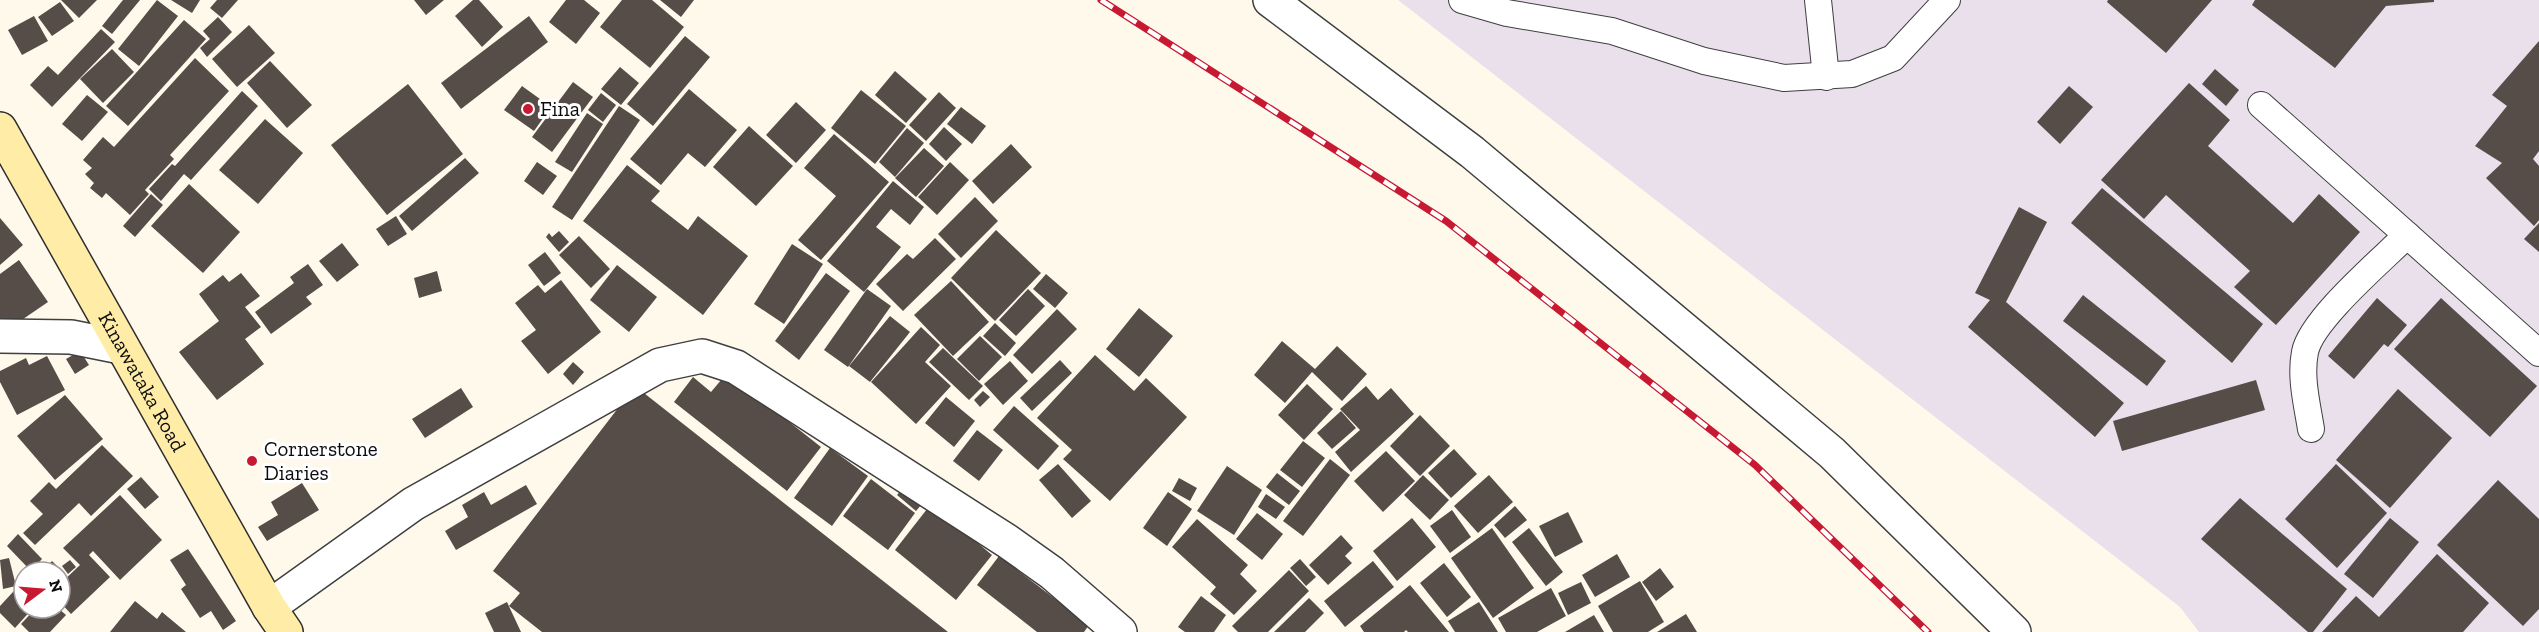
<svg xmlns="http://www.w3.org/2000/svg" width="2539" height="632" font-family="'Zilla Slab',serif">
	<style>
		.industrial { fill: #eae0ec }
		.building { fill: #564c48 }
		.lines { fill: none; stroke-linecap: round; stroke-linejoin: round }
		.lane-casing { stroke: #3f3f3f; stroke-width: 28 }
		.street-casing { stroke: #3f3f3f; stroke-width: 36 }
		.secondary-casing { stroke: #2e2e2e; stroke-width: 36 }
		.lane { stroke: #fff; stroke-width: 26 }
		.street { stroke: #fff; stroke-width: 33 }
		.secondary { stroke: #ffeda7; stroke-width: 33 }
		.rail-casing { stroke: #c71a32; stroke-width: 7 }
		.rail { stroke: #fff; stroke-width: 4.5; stroke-dasharray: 14; stroke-linecap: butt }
		.poi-dot { fill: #c71a32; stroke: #fff; stroke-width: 2 }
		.labels { text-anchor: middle; stroke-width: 6; stroke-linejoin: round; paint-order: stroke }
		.poi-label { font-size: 21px; fill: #0c0c0c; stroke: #fff; text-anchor: start }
		.street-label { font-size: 21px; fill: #0c0c0c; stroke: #fff }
	</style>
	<rect width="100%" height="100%" fill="#fff9ec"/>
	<!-- industrial -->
	<polygon class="industrial" points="1398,0 2539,0 2539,632 2199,632 2180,607"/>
	<!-- building -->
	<g class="building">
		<polygon points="61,0 97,0 79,18"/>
		<polygon points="123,0 140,0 112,34 102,26"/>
		<polygon points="157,0 178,16 139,66 118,49"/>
		<polygon points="171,0 200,0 192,13"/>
		<polygon points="217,0 238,0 222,18 210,8"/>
		<polygon points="414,0 444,0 426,15"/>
		<polygon points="473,0 479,0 503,27 482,47 455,16"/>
		<polygon points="566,0 584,0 600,13 576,44 549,22"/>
		<polygon points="622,0 652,0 684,27 650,68 600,27"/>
		<polygon points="660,0 694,0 681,17"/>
		<polygon points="2108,0 2212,0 2166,53 2107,2"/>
		<polygon points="2255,0 2434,0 2434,2 2386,6 2335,68 2252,5"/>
		<polygon points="60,2 74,21 52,36 38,17"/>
		<polygon points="34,16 48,41 22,55 8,30"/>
		<polygon points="529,16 548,42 461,109 441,83"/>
		<polygon points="218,17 232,32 207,57 200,48 210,39 203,31"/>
		<polygon points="184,20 206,39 128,126 106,106"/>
		<polygon points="249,25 275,53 237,87 212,59"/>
		<polygon points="101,29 115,42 52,107 30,85 48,66 58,75"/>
		<polygon points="685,36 710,57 653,126 627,104"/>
		<polygon points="2539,41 2539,151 2533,159 2539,166 2539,220 2534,226 2486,178 2502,163 2475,146 2507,106 2492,95"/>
		<polygon points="112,49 134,72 103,103 80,79"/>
		<polygon points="195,58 229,91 170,155 174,159 145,190 149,194 130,215 106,193 102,198 90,188 94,183 85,174 92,168 83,160 103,137 114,147"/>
		<polygon points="270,61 312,105 287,128 247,83"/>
		<polygon points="620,67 639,83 621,105 601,89"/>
		<polygon points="2215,69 2239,90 2226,106 2202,84"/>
		<polygon points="895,71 927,99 906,123 875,95"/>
		<polygon points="573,82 593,97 552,152 532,137"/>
		<polygon points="2189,83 2230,120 2208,146 2293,223 2319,194 2360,232 2276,325 2234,287 2250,271 2166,195 2144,219 2101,180"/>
		<polygon points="408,84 463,154 387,215 331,145"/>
		<polygon points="522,86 551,107 534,131 504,110"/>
		<polygon points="2069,86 2093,107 2060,144 2037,122"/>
		<polygon points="689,89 737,130 705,167 688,153 661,185 630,159"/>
		<polygon points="861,90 906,126 875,164 831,128"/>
		<polygon points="242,91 258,106 191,180 184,174 161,201 149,189 172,164 175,166"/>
		<polygon points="939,92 956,108 926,141 909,125"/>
		<polygon points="601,93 616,105 603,122 588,110"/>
		<polygon points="87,95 108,112 82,141 62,124"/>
		<polygon points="796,102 826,130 796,163 766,135"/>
		<polygon points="619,106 640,120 572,220 552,207"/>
		<polygon points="961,107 986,126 972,144 947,124"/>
		<polygon points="587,113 603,124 572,172 555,162"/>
		<polygon points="265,119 303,153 258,204 219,170"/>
		<polygon points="749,126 793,166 756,206 713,167"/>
		<polygon points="944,127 962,144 946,161 929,144"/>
		<polygon points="907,128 924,143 895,177 879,162"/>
		<polygon points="834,134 889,182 821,260 798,240 836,196 804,168"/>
		<polygon points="1011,144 1032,167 993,204 972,181"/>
		<polygon points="924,148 944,166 916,197 895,178"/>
		<polygon points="465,158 479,173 412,231 399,216"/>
		<polygon points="537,162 557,176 543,195 524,181"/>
		<polygon points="950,162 969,180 937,215 918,197"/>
		<polygon points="627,165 660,191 651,201 688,230 698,216 748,256 703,315 583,221"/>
		<polygon points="893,181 924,207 910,225 891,209 876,227 901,247 864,292 827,261"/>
		<polygon points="189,184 240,232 203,273 151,226"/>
		<polygon points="2102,188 2263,324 2232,363 2071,223"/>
		<polygon points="151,194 163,205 135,237 123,226"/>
		<polygon points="975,197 998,221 961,258 938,234"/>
		<polygon points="2019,207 2047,222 2006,302 2124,403 2095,437 1968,327 1990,300 1975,293"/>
		<polygon points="396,216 407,234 388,246 376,229"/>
		<polygon points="0,218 23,245 0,265"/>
		<polygon points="2539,223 2539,252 2524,239"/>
		<polygon points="996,230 1041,273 995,321 951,278"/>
		<polygon points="559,231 569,242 559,252 546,237 549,233 552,237"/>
		<polygon points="579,236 610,269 591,288 559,255"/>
		<polygon points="935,238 956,259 903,311 876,284 907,254 913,259"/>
		<polygon points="342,243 359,265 337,282 319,261"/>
		<polygon points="792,244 823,264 784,324 754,304"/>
		<polygon points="545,252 561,273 544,286 528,265"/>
		<polygon points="19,260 48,302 7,330 0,320 0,274"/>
		<polygon points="308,264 323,285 306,297 312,304 271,334 255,312 294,283 290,277"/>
		<polygon points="617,265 657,297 629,332 590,300"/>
		<polygon points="437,271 442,291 419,298 414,278"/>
		<polygon points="241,273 260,296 245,307 261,327 245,339 264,364 217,400 179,352 219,321 199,294 223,275 229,282"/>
		<polygon points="826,273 850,291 799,360 775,341"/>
		<polygon points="1046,274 1068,293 1055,308 1033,289"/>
		<polygon points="561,280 601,332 548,374 521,341 536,330 515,303 538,285 545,293"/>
		<polygon points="951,281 989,322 953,356 914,315"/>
		<polygon points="867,289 891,306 848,367 824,350"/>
		<polygon points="1028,289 1045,306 1016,336 999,320"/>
		<polygon points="2083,295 2166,361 2147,386 2063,321"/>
		<polygon points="2377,298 2407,325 2388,347 2384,344 2354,379 2328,356"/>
		<polygon points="2441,298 2537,386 2490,437 2394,349"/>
		<polygon points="1139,308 1173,336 1139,377 1106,349"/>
		<polygon points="1057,309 1077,329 1032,374 1013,355"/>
		<polygon points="890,316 910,332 870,382 849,366"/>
		<polygon points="995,323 1016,343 1005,356 983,336"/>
		<polygon points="921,327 940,345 925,362 951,386 916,424 871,382"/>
		<polygon points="980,336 1002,357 979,381 957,359"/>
		<polygon points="1282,341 1315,369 1337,346 1367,374 1342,401 1312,372 1285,403 1254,375"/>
		<polygon points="943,348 983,386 969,400 929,362"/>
		<polygon points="80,351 89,365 75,374 66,359"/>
		<polygon points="1095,355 1134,391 1146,378 1187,417 1110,501 1063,459 1072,450 1037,418"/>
		<polygon points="47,356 65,390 17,415 0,382 0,371 26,358 29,365"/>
		<polygon points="1060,360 1072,373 1032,411 1020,398"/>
		<polygon points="1010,361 1028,381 1003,405 984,384"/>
		<polygon points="573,362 584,372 573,385 563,374"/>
		<polygon points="727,373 821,447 787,491 674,402 693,377 711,392"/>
		<polygon points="2256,380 2265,410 2122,451 2113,421"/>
		<polygon points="1307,384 1333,409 1304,440 1278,415"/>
		<polygon points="635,386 948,632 542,632 509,606 520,593 493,571"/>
		<polygon points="1366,386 1378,400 1391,388 1414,414 1351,472 1335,452 1360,430 1340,409"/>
		<polygon points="461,388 473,407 425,438 412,419"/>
		<polygon points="2398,389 2452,438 2390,508 2336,460"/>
		<polygon points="983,391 990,397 980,407 974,400"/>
		<polygon points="65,395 103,439 55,480 17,436"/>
		<polygon points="946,397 975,421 954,447 925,423"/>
		<polygon points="1014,406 1059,446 1038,470 993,430"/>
		<polygon points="1341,411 1356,428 1332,449 1317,433"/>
		<polygon points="1420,415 1450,446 1420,476 1390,446"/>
		<polygon points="977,430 1003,450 979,481 953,461"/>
		<polygon points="1303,441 1325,458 1302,487 1280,470"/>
		<polygon points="102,445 133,476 91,516 79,503 35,545 23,533 43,514 30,501 49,482 56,489"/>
		<polygon points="830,448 868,476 832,526 794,498"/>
		<polygon points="1454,449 1477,474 1451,498 1428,473"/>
		<polygon points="1386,451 1415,481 1383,512 1354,481"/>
		<polygon points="1330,459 1350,475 1303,536 1283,521"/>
		<polygon points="1058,464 1091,501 1072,518 1039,480"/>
		<polygon points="2336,464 2387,513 2337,568 2285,519"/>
		<polygon points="1227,466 1262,490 1234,535 1197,511"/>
		<polygon points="1277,473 1300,491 1289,505 1266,487"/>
		<polygon points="1423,475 1449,500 1430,520 1404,495"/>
		<polygon points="1489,475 1513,502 1478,533 1454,506"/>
		<polygon points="141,477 159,497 145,509 127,489"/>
		<polygon points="1179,478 1197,488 1190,501 1172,491"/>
		<polygon points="871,479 915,513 888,550 843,516"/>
		<polygon points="2498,480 2539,519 2539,609 2523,626 2437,545"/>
		<polygon points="302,483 319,510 267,541 258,527 278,515 271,502"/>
		<polygon points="908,483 927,498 916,511 897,495"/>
		<polygon points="526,485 537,504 456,550 445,531 468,517 462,505 484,492 491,505"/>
		<polygon points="1168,492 1192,509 1167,546 1143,528"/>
		<polygon points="1266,494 1285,507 1276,519 1258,507"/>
		<polygon points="120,495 162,540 120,580 93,551 89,555 110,577 71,614 60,602 60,584 80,565 63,548"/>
		<polygon points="2240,498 2347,589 2313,632 2308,632 2201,539"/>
		<polygon points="931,504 992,555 956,600 895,550"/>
		<polygon points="1515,506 1527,520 1505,538 1494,525"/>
		<polygon points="1452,510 1471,537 1450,553 1430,526"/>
		<polygon points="1568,512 1583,542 1555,557 1539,526"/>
		<polygon points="1257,513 1283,534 1262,560 1236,539"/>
		<polygon points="1412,518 1436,547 1397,581 1373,551"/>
		<polygon points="2390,518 2419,542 2373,598 2344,574"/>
		<polygon points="1197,519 1248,565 1240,574 1257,591 1234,615 1210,594 1216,587 1172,547"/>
		<polygon points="1492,528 1534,588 1493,618 1451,558"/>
		<polygon points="1529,528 1563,572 1546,586 1512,542"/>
		<polygon points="18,534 42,559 31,571 7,546"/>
		<polygon points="1341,535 1353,548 1345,556 1352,563 1328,585 1309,565"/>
		<polygon points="188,549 236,621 223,630 211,611 200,618 181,589 186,585 170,560"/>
		<polygon points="1617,554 1630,577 1595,597 1582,575"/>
		<polygon points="2437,554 2489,603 2463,632 2322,632 2356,596 2379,617"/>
		<polygon points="999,556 1089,625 1084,632 1037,632 977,585"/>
		<polygon points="9,558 16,586 3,589 0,560"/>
		<polygon points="1300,559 1316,577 1306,586 1290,568"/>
		<polygon points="70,560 76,567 68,574 62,566"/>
		<polygon points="52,561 61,570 58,572 44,570"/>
		<polygon points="1373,561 1394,587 1345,627 1324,601"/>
		<polygon points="1444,563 1471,597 1447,617 1420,583"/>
		<polygon points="1660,568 1674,587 1656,601 1642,582"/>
		<polygon points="1289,570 1309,591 1268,632 1238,632 1232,626"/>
		<polygon points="24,580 24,608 33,608 15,628 0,613 0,606"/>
		<polygon points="1640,581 1664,622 1648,632 1613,632 1598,606"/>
		<polygon points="1581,582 1591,603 1568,615 1558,593"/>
		<polygon points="1410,585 1449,632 1408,632 1406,630 1404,632 1364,632 1360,626"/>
		<polygon points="1551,588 1566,616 1537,632 1506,632 1498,618"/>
		<polygon points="1201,596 1226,615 1214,632 1185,632 1178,627"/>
		<polygon points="1309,598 1324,613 1305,632 1274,632"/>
		<polygon points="135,601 157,619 162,612 186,632 110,632"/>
		<polygon points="507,602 521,632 494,632 485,613"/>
		<polygon points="1479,602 1498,632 1455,632 1448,621"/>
		<polygon points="36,608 58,608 66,615 50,632 29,632 21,624"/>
		<polygon points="1686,614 1697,632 1657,632"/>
		<polygon points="1594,615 1604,632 1565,632"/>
	</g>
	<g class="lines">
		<defs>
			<g id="lane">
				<polyline points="1462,0 1507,13 1612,31 1704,61 1784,78 1852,74 1893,58 1947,0"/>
				<polyline points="1818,0 1826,77"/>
				<polyline points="2261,105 2407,235"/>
				<path d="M2311,429C2307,404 2300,377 2305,352C2311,320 2382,260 2407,235L2539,353"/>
			</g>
			<g id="street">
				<polyline points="1270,0 1472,152 1832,453 2014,632"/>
				<polyline points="0,336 71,337 121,347"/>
				<polyline points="269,607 413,504 660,365 702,356 736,367 1007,541 1052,573 1120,632"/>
			</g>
			<g id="secondary">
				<path id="s1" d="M0,129L269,607L286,632"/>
			</g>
		</defs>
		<!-- lane casing -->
		<use href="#lane" class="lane-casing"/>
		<!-- street casing -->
		<use href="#street" class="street-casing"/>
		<!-- secondary casing -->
		<use href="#secondary" class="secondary-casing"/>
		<!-- lane -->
		<use href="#lane" class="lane"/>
		<!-- street -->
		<use href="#street" class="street"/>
		<!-- secondary -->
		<use href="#secondary" class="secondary"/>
		<defs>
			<polyline id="rail" points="1101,0 1446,221 1755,465 1928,632"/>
		</defs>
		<!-- rail casing -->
		<use href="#rail" class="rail-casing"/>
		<!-- rail -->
		<use href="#rail" class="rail"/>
	</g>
	<!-- markers -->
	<g class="poi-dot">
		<circle cx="528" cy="109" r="6"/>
		<circle cx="252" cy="461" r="6"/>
	</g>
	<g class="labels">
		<!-- poi labels -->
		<g class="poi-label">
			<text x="540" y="116">Fina</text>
			<text x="264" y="456">Cornerstone<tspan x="264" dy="24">Diaries</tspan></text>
		</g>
		<!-- street labels -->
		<g class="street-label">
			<text dy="7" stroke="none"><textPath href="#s1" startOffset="290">Kinawataka Road</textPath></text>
		</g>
	</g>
	<!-- north arrow -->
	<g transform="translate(42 590) rotate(74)"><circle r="28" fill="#ffffff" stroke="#9e9e9e" stroke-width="1.5"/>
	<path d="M0-4.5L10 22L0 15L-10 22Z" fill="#c71a32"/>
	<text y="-9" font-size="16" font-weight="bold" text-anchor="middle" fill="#0c0c0c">N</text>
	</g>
</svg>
